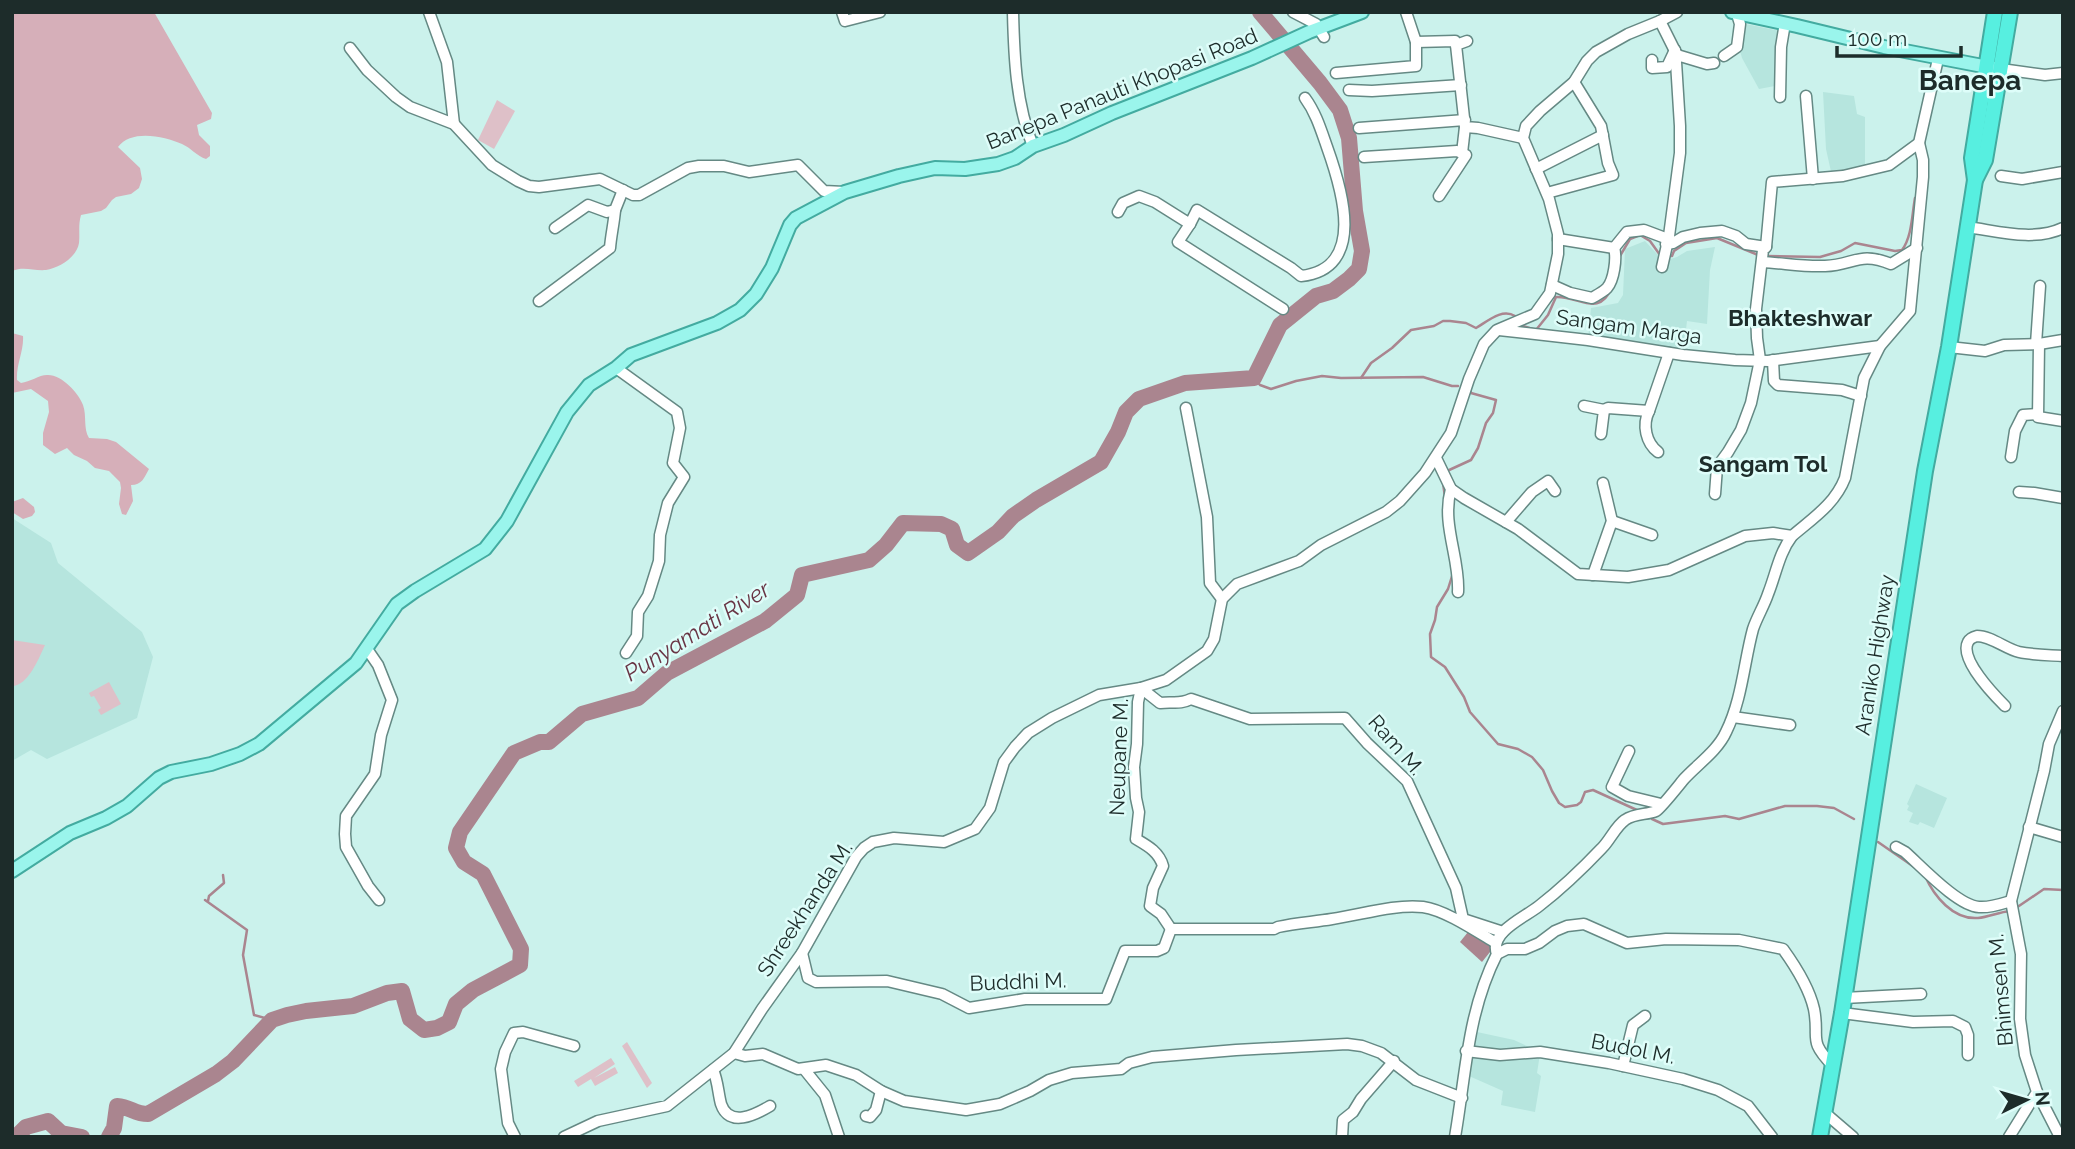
<svg xmlns="http://www.w3.org/2000/svg" width="2075" height="1149" font-family="Raleway,sans-serif">
	<style>
		.built { fill: #b6e5de }
		.green { fill: #dec0c8 }
		.forest { fill: #d6afb9 }
		.water { fill: #aa858f }
		.lines { fill: none; stroke-linecap: round; stroke-linejoin: round }
		.stream { stroke: #aa858f; stroke-width: 2.5 }
		.river { stroke: #aa858f; stroke-width: 16 }
		.minor-casing { stroke: #658984; stroke-width: 13 }
		.major-casing { stroke: #43aba0; stroke-width: 16 }
		.highway-casing { stroke: #43aba0; stroke-width: 18 }
		.minor { stroke: #fff; stroke-width: 10 }
		.major { stroke: #9af5ec; stroke-width: 12 }
		.highway { stroke: #57efe0; stroke-width: 14 }
		.labels { text-anchor: middle; stroke-width: 5; stroke-linejoin: round; paint-order: stroke }
		.street-label { font-size: 21px; fill: #1d2c2a; stroke: #defdf9 }
		.neighbourhood-label { font-size: 23px; font-weight: bold; fill: #1d2c2a; stroke: #defdf9 }
		.water-label { font-size: 23px; font-style: italic; fill: #693545; stroke: #defdf9 }
		.district-label { font-size: 28px; font-weight: bold; fill: #1d2c2a; stroke: #defdf9 }
	</style>
	<rect width="100%" height="100%" fill="#cbf2ec"/>
	<!-- built -->
	<g class="built">
		<polygon points="1741,23 1780,31 1780,85 1759,89 1742,58 1739,47"/>
		<polygon points="1823,92 1854,96 1857,114 1865,117 1865,168 1832,176 1826,149"/>
		<polygon points="1645,241 1657,254 1667,260 1677,257 1687,251 1715,247 1710,270 1707,324 1687,321 1683,355 1588,340 1591,308 1618,303 1623,295 1625,249"/>
		<polygon points="12,518 51,543 58,563 142,632 153,657 137,718 47,759 31,750 12,761"/>
		<polygon points="1916,784 1947,798 1934,828 1920,822 1918,825 1909,822 1913,813 1907,810 1909,806 1907,804"/>
		<polygon points="1477,1032 1514,1040 1529,1047 1540,1054 1537,1073 1541,1076 1535,1112 1501,1105 1503,1091 1469,1076 1470,1052"/>
	</g>
	<!-- green -->
	<g class="green">
		<polygon points="497,100 515,111 494,149 478,140"/>
		<path d="M12,640L45,645C39,658 28,686 12,686Z"/>
		<polygon points="109,682 121,704 101,715 98,710 101,708 94,696 91,697 89,693"/>
		<polygon points="627,1042 652,1083 647,1088 622,1046"/>
		<polygon points="611,1058 615,1064 594,1078 615,1067 618,1073 595,1086 591,1079 578,1087 574,1081"/>
	</g>
	<!-- forest -->
	<g class="forest">
		<path d="M12,12H154L212,113L211,119L197,125L199,135L210,146V156L206,159C197,156 191,148 182,144C164,136 131,129 118,147L140,168L142,179L139,188L131,194L116,197L112,200L106,208L101,211L81,215C78,225 80,233 79,243C77,257 59,268 46,270C33,271 24,266 12,271Z"/>
		<path d="M12,333L23,336C24,351 16,364 17,380L21,383C30,382 39,375 47,375C61,374 79,393 83,405C87,416 83,428 89,438L107,439L116,442L149,469C144,478 142,485 131,485L133,501L126,515L122,514L119,504L121,488L120,482L109,471L95,468L87,461L74,455L67,448L55,454L43,445V433L49,412L48,401L31,389L12,393Z"/>
		<polygon points="23,498 34,507 35,512 32,516 23,519 12,512 12,502"/>
	</g>
	<!-- water -->
	<polygon class="water" points="1473,930 1494,947 1482,962 1460,942 1468,932"/>
	<g class="lines">
		<!-- stream -->
		<g class="stream">
			<polyline points="1620,256 1630,239 1640,235 1650,241 1660,255 1672,256 1674,251 1686,243 1717,238 1758,255"/>
			<path d="M1767,256L1820,257L1841,251L1855,243L1895,251L1902,250C1912,237 1912,214 1915,198"/>
			<path d="M1520,325L1536,330L1548,315L1556,297C1581,296 1598,319 1613,286"/>
			<polyline points="1254,378 1260,385 1271,389 1296,381 1322,376 1341,378 1423,377 1452,386 1458,386"/>
			<path d="M1361,378L1371,363L1392,348L1411,330L1434,326L1443,321H1450L1466,323L1476,328C1488,321 1502,308 1515,316"/>
			<polyline points="1447,471 1471,460 1478,448 1486,423 1493,413 1496,400 1471,393 1470,390"/>
			<polyline points="1443,483 1445,497"/>
			<polyline points="1448,545 1452,566"/>
			<polyline points="1453,573 1448,589 1437,607 1435,620 1430,634 1431,657 1445,667 1464,697 1470,712 1498,744 1518,749 1532,757 1543,770 1552,791 1559,803 1565,807 1577,805 1581,802 1585,792 1593,790 1639,811"/>
			<polyline points="1652,819 1663,824 1725,816 1739,819 1785,806 1817,806 1834,808 1854,819"/>
			<polyline points="1878,842 1917,869"/>
			<path d="M1925,876C1934,896 1953,920 1978,918C1989,917 1999,912 2010,911"/>
			<polyline points="205,900 247,930 243,955 254,1015 272,1020"/>
			<polyline points="208,901 209,896 224,883 223,875"/>
			<polyline points="2016,908 2044,889 2063,890"/>
		</g>
		<!-- river -->
		<g class="river">
			<polyline points="16,1137 26,1127 48,1121 61,1133 82,1137"/>
			<path d="M109,1137L114,1128L117,1106C131,1107 134,1114 148,1114L216,1074L233,1061L272,1020L287,1015L306,1011L353,1006L387,993L402,991L410,1019L424,1030L437,1028L449,1022L456,1004L473,990L520,965L521,949L483,874L464,862L456,848L460,832L514,753L540,742H549L582,714L638,698L667,673L765,621L797,595L802,575L869,560L886,545L903,523L941,524L952,529L957,545L968,553L998,532L1013,516L1036,500L1101,462L1118,432L1126,412L1139,399L1185,383L1254,378L1280,325L1316,296L1333,291L1349,279L1359,269L1362,251L1355,211L1349,138L1340,110L1320,83L1260,12"/>
		</g>
		<defs>
			<g id="minor">
				<polyline points="429,12 447,62 454,124"/>
				<polyline points="842,12 845,21 880,12"/>
				<path d="M1013,12C1014,56 1016,105 1033,146"/>
				<polyline points="1293,12 1316,24 1324,37"/>
				<polyline points="1406,12 1416,42 1455,41 1456,45"/>
				<polyline points="1660,21 1677,55 1676,62 1680,126 1680,153 1669,236 1662,267"/>
				<polyline points="1467,41 1456,45 1465,127 1478,128 1523,138"/>
				<polyline points="350,48 367,70 396,97 410,107 454,124 492,165 518,181 529,186 539,187 600,179 633,195 639,195 688,168 699,166 724,166 749,172 798,165 824,191 844,192"/>
				<polyline points="1677,55 1707,64 1714,63"/>
				<polyline points="1724,56 1737,47 1740,24 1737,14"/>
				<polyline points="1652,60 1652,68 1667,67 1675,50"/>
				<polyline points="2001,69 2045,75 2063,73"/>
				<polyline points="1336,73 1416,66 1416,42"/>
				<polyline points="1349,90 1372,91 1461,85"/>
				<polyline points="1806,96 1813,179"/>
				<polyline points="1780,97 1781,47 1785,23"/>
				<polyline points="1359,128 1465,120"/>
				<polyline points="1462,153 1465,127"/>
				<polyline points="1364,157 1457,151 1466,155 1439,196"/>
				<polyline points="1536,169 1603,135"/>
				<polyline points="2001,176 2022,179 2063,172"/>
				<polyline points="1547,193 1613,175 1608,163 1601,126 1574,82"/>
				<path d="M1118,212L1123,203L1139,196L1155,202L1190,224L1197,210L1291,268L1301,276C1367,269 1342,189 1327,147C1321,130 1316,113 1305,98"/>
				<polyline points="1190,224 1178,242 1283,309"/>
				<path d="M1967,227C1998,231 2033,242 2063,228"/>
				<polyline points="555,228 588,205 607,212 615,210 623,190"/>
				<polyline points="1558,239 1614,248"/>
				<polyline points="1666,244 1673,243 1683,237 1700,233 1722,231 1736,236 1746,244 1766,247 1772,182 1843,176 1889,165 1919,143 1938,59"/>
				<polyline points="1614,248 1627,232 1644,230 1668,239"/>
				<path d="M1762,262C1783,263 1804,267 1825,266C1854,265 1859,251 1891,264L1917,248"/>
				<path d="M1552,285L1570,293L1592,298C1597,295 1603,292 1607,288C1614,280 1617,258 1614,248"/>
				<path d="M539,301L610,248C611,235 614,223 615,210"/>
				<polyline points="1499,330 1588,340 1683,355 1735,360 1768,361 1880,346"/>
				<polyline points="2036,344 2040,286"/>
				<polyline points="2039,344 2038,417 2063,421"/>
				<polyline points="1949,347 1985,351 2004,345 2039,344 2063,340"/>
				<polyline points="1773,360 1774,381 1778,385 1842,390 1861,396"/>
				<polyline points="616,368 677,412 680,428 673,463 684,477 668,503 660,535 659,561 648,596 638,612 637,636 626,653"/>
				<polyline points="1584,406 1604,410 1601,434"/>
				<polyline points="1186,408 1207,517 1210,583 1222,599"/>
				<polyline points="1604,410 1608,408 1649,411 1669,353"/>
				<path d="M1649,411C1642,425 1646,443 1658,452"/>
				<polyline points="2011,457 2015,431 2023,415 2037,414"/>
				<path d="M1436,458L1451,489C1441,524 1460,558 1458,592"/>
				<polyline points="1451,489 1464,498 1518,529 1578,574 1628,577 1669,570 1745,536 1773,533 1792,536"/>
				<polyline points="2019,492 2034,493 2063,498"/>
				<polyline points="1715,494 1717,467 1728,452 1741,430 1751,403 1760,360 1757,338 1756,309 1763,250 1766,247"/>
				<polyline points="1612,521 1652,535"/>
				<polyline points="1506,522 1532,492 1548,481 1555,491"/>
				<polyline points="1593,575 1612,521 1603,483"/>
				<polyline points="367,649 378,665 392,700 381,735 375,774 346,816 345,834 346,847 368,886 379,900"/>
				<path d="M2005,706C1994,695 1959,659 1968,642C1970,638 1973,637 1977,636C1991,636 2006,649 2019,652C2033,655 2048,655 2063,656"/>
				<polyline points="1733,717 1790,725"/>
				<polyline points="1629,751 1612,787 1628,796 1661,804"/>
				<polyline points="2029,827 2063,837"/>
				<path d="M1896,847L1905,852C1921,866 1958,906 1979,907C1990,908 2001,904 2011,901"/>
				<path d="M1171,929L1161,914L1150,906L1153,888L1163,866C1159,852 1148,846 1136,839L1139,812L1136,798L1134,767L1137,744L1138,702L1141,688L1160,703C1173,701 1179,705 1191,699L1250,719L1345,718L1367,743L1407,781L1456,888L1463,919L1503,932"/>
				<path d="M802,953L808,978L816,982L887,981L942,994L969,1008L1025,999H1106L1125,951H1157L1164,948L1171,929H1274L1278,927C1296,923 1314,922 1332,919C1361,915 1393,904 1423,907C1445,910 1476,931 1496,943"/>
				<path d="M1497,954L1507,949H1525L1539,943L1555,931L1567,926L1584,924L1627,943L1666,939L1739,940L1783,949C1796,967 1809,987 1814,1009C1820,1040 1807,1039 1833,1066"/>
				<polyline points="1844,998 1921,994"/>
				<polyline points="1842,1013 1913,1022 1953,1021 1965,1027 1968,1035 1968,1055"/>
				<polyline points="1466,1051 1500,1055 1540,1052 1609,1063 1683,1079 1718,1090 1748,1106 1772,1137"/>
				<polyline points="734,1053 745,1056 763,1054 798,1069 826,1065 856,1075 881,1091 904,1101 966,1110 1000,1104 1030,1091 1049,1080 1072,1073 1121,1069 1129,1063 1152,1057 1236,1050 1347,1044 1362,1046 1381,1053 1416,1080 1462,1098"/>
				<polyline points="1623,1066 1633,1025 1645,1016"/>
				<polyline points="804,1069 825,1095 839,1137"/>
				<path d="M713,1070C718,1081 718,1093 721,1104C729,1128 755,1115 770,1106"/>
				<polyline points="2037,1092 2060,1137"/>
				<polyline points="1825,1113 1853,1137"/>
				<polyline points="866,1116 870,1117 876,1110 881,1091"/>
				<polyline points="515,1137 508,1123 501,1069 505,1052 514,1033 523,1032 574,1046"/>
				<polyline points="564,1137 598,1121 667,1106 734,1053 762,1009 802,953 856,857 864,848 873,842 894,838 944,842 975,829 990,808 1004,762 1015,747 1028,733 1052,718 1099,695 1141,688 1166,680 1207,651 1214,639 1222,599 1237,584 1299,561 1321,545 1386,512 1400,501 1425,473 1451,433 1469,379 1484,344 1497,330 1535,314 1550,293 1558,254 1558,234 1549,199 1523,138 1526,126 1540,111 1574,82 1587,61 1596,52 1628,34 1660,21 1677,12"/>
				<polyline points="1342,1137 1343,1120 1353,1112 1361,1099 1394,1061"/>
				<path d="M1455,1137C1466,1074 1467,1013 1497,954C1489,932 1524,918 1539,906C1561,889 1583,868 1602,848C1610,840 1616,826 1625,820C1635,813 1647,815 1656,811C1661,808 1679,785 1684,779C1698,764 1718,750 1726,732C1742,700 1744,662 1753,629C1757,617 1764,606 1768,594C1776,574 1779,553 1792,536C1813,518 1835,504 1845,478L1864,378L1880,346L1910,311L1923,177V160L1919,143"/>
				<polyline points="2009,1137 2037,1092 2025,1055 2020,1019 2021,954 2011,901 2044,771 2049,744 2063,711"/>
			</g>
			<g id="major">
				<polyline points="1732,12 1797,26 1884,47 1993,68"/>
				<polyline points="12,871 70,833 106,818 127,806 159,778 171,772 211,764 240,754 259,744 356,663 397,604 415,591 485,549 507,521 567,412 589,385 616,368 631,355 717,323 740,310 756,294 772,268 790,225 796,218 845,192 899,176 935,168 965,169 998,164 1015,158 1033,146 1064,135 1112,113 1252,58 1309,32 1362,12"/>
			</g>
			<g id="highway">
				<polyline points="1975,180 1972,158 1995,12"/>
				<polyline points="1820,1137 1842,1013 1925,471 1949,347 1975,180 1985,160 2010,12"/>
			</g>
		</defs>
		<!-- minor casing -->
		<use href="#minor" class="minor-casing"/>
		<!-- major casing -->
		<use href="#major" class="major-casing"/>
		<!-- highway casing -->
		<use href="#highway" class="highway-casing"/>
		<!-- minor -->
		<use href="#minor" class="minor"/>
		<!-- major -->
		<use href="#major" class="major"/>
		<!-- highway -->
		<use href="#highway" class="highway"/>
	</g>
	<g class="labels">
		<!-- street labels -->
		<g class="street-label">
			<text transform="translate(1122 89) rotate(-22)" y="7">Banepa Panauti Khopasi Road</text>
			<text transform="translate(1629 327) rotate(8)" y="7">Sangam Marga</text>
			<text transform="translate(1875 655) rotate(-81)" y="7">Araniko Highway</text>
			<text transform="translate(1396 745) rotate(49)" y="7">Ram M.</text>
			<text transform="translate(1119 757) rotate(-88)" y="7">Neupane M.</text>
			<text transform="translate(805 909) rotate(-57)" y="7">Shreekhanda M.</text>
			<text transform="translate(1018 982) rotate(-2)" y="7">Buddhi M.</text>
			<text transform="translate(2001 990) rotate(-95)" y="7">Bhimsen M.</text>
			<text transform="translate(1633 1049) rotate(11)" y="7">Budol M.</text>
		</g>
		<!-- neighbourhood labels -->
		<g class="neighbourhood-label">
			<text x="1800" y="326">Bhakteshwar</text>
			<text x="1763" y="472">Sangam Tol</text>
		</g>
		<!-- water labels -->
		<g class="water-label">
			<text transform="translate(697 631) rotate(-32)" y="8">Punyamati River</text>
		</g>
		<!-- district labels -->
		<g class="district-label">
			<text x="1970" y="90">Banepa</text>
		</g>
	</g>
	<!-- border -->
	<rect width="2075" height="1149" fill="none" stroke="#1d2c2a" stroke-width="28"/>
	<!-- north arrow -->
	<g transform="translate(2026 1100) rotate(85)" stroke="#defdf9" stroke-width="5" paint-order="stroke">
	<path d="M0-5L12 26L0 18L-12 26Z" fill="#1d2c2a"/>
	<text y="-10" font-size="19" font-weight="bold" text-anchor="middle" fill="#1d2c2a">N</text>
	</g>
	<!-- scale -->
	<path d="M1837 46v10h124v-10" fill="none" stroke="#1d2c2a" stroke-width="3.5"/>
	<text x="1848" y="46" font-size="21" fill="#1d2c2a" stroke="#defdf9" stroke-width="5" paint-order="stroke">100 m</text>
</svg>
